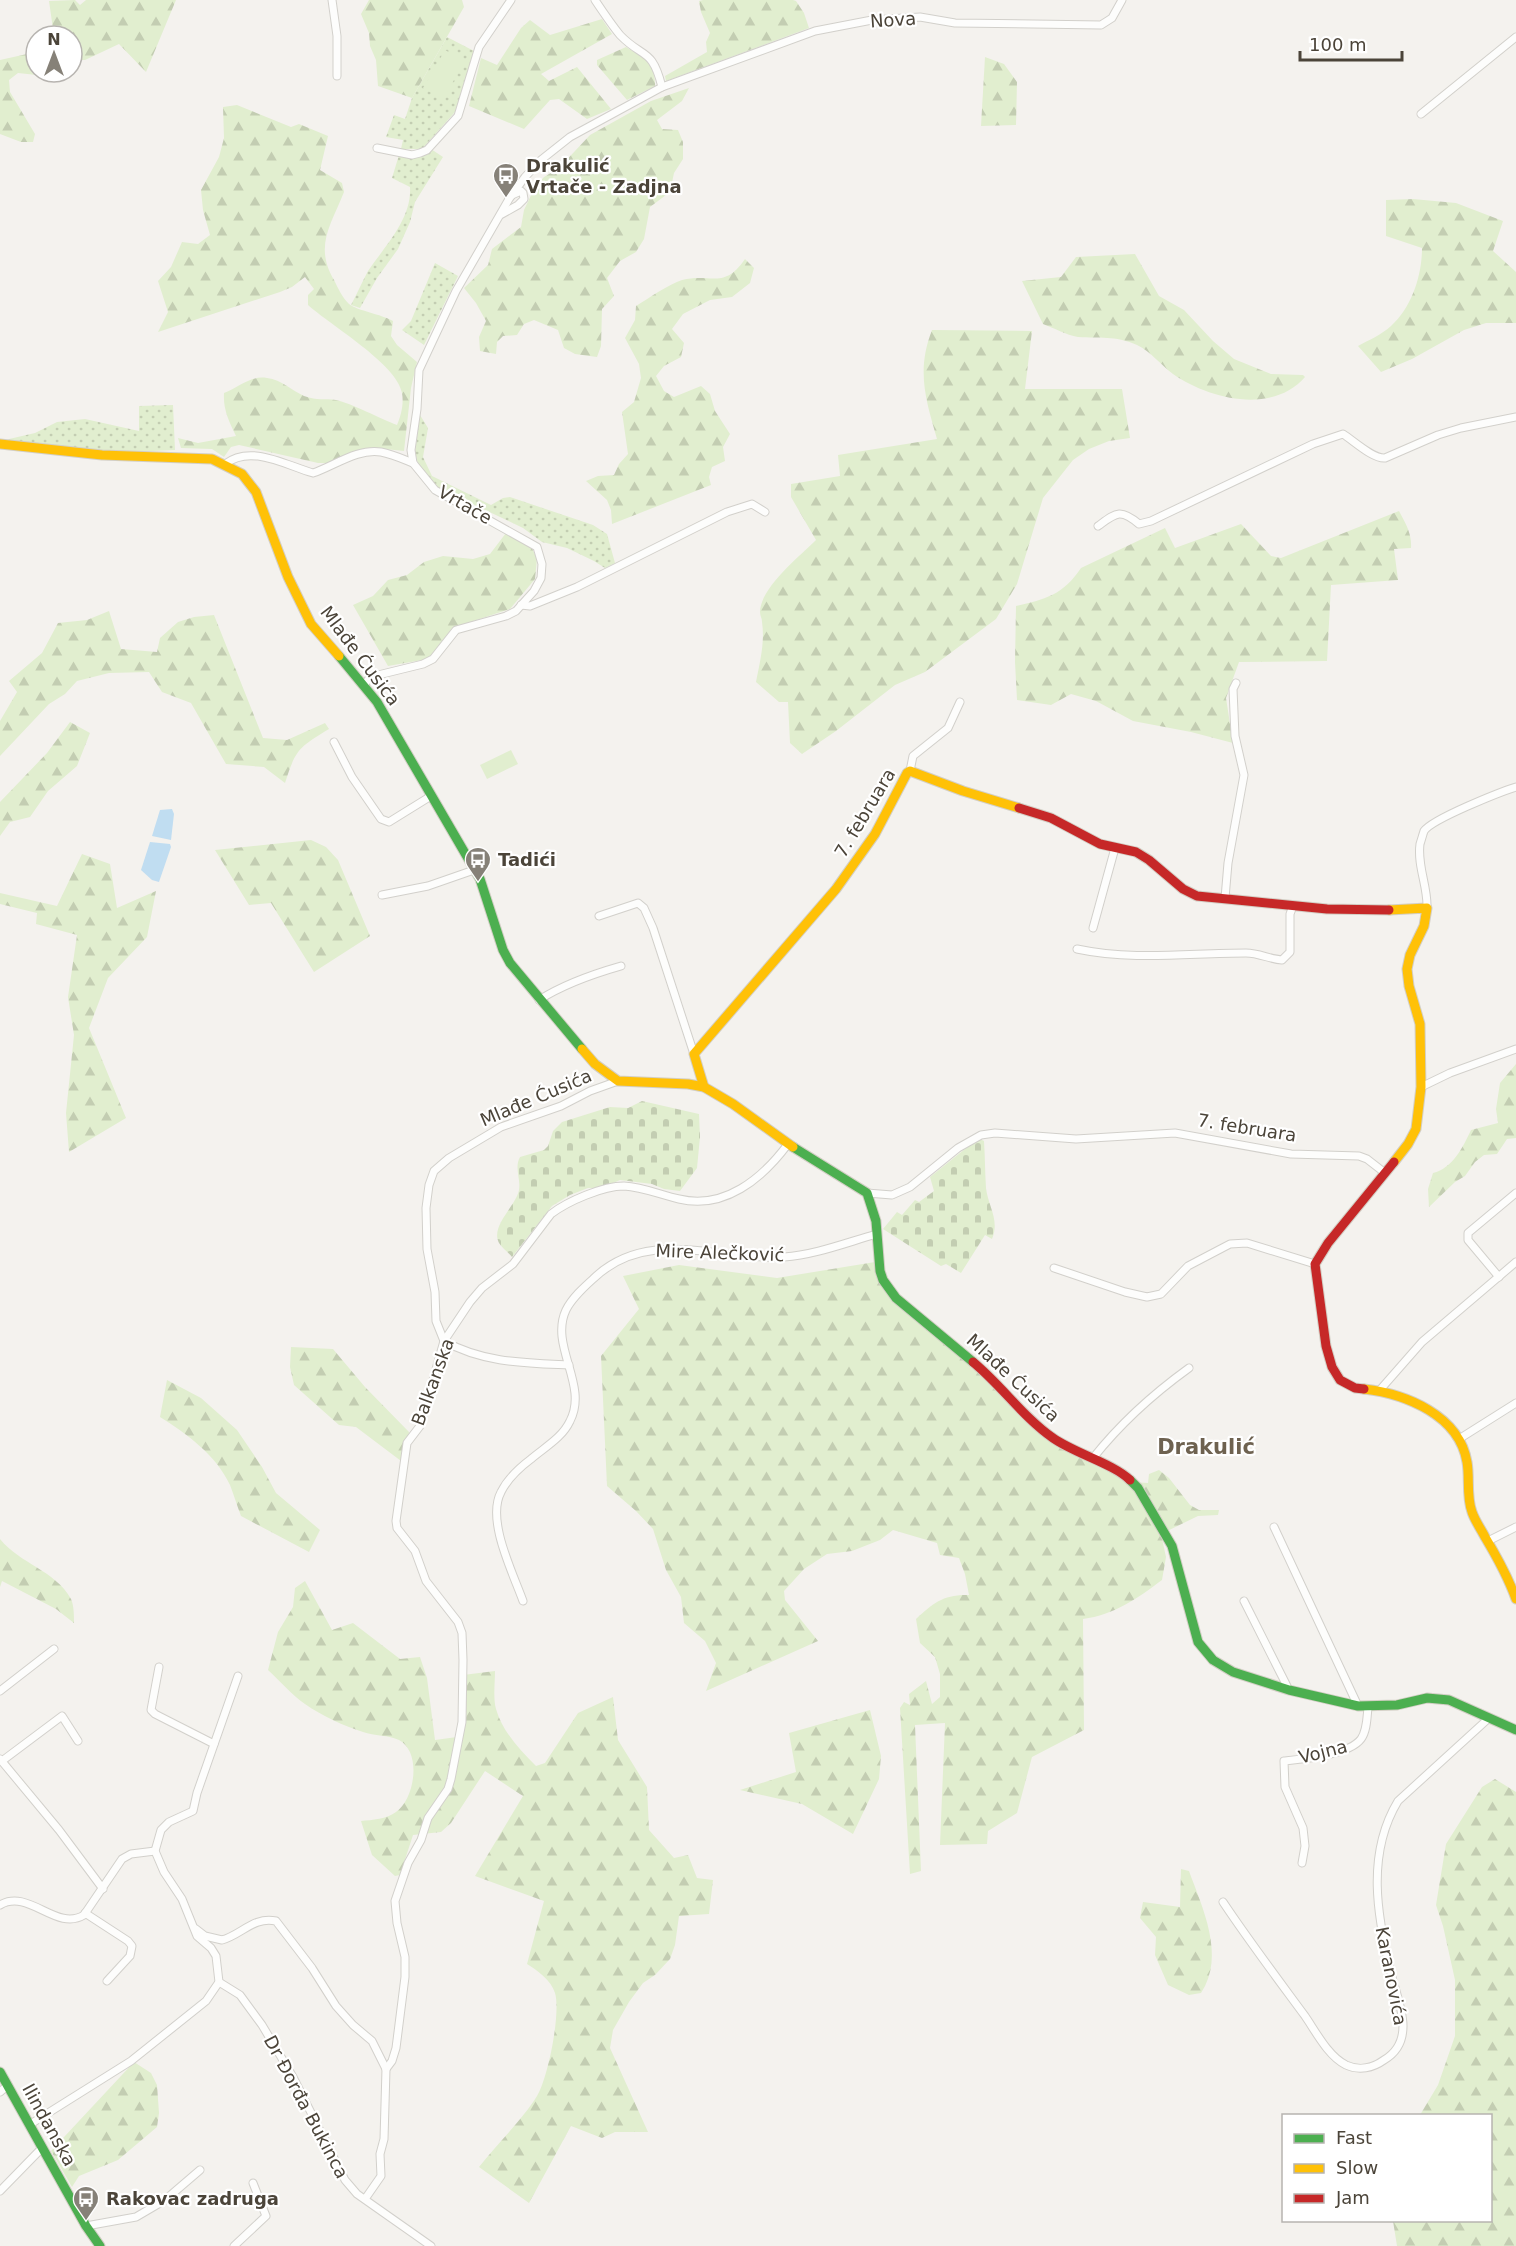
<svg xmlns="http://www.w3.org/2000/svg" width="1516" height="2246" font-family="'DejaVu Sans',sans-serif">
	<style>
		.green { fill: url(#green-dots) }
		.forest { fill: url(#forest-firs) }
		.cemetery { fill: url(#cemetery-stones) }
		.pitch { fill: #e1eecf }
		.water { fill: #c0ddf1 }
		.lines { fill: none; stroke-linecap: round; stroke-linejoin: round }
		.street-casing { stroke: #d2d0cb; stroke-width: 9 }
		.fast-casing { stroke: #d3cfc5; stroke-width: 11 }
		.slow-casing { stroke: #d3cfc5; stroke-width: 11 }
		.jam-casing { stroke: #d3cfc5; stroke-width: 11 }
		.street { stroke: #fdfdfc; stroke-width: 7 }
		.fast { stroke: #4caf50; stroke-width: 9 }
		.slow { stroke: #ffc107; stroke-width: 9 }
		.jam { stroke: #c62828; stroke-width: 9 }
		.labels { text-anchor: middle; stroke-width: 4.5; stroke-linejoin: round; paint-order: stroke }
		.street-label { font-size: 18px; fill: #4b4439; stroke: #fff }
		.poi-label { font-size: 18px; font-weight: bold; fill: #4b4439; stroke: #fff; text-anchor: start }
		.quarter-label { font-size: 21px; font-weight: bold; fill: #6e6250; stroke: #fff }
	</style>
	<defs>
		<pattern id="green-dots" width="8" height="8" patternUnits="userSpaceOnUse" patternTransform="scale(1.5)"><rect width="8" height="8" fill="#e1eecf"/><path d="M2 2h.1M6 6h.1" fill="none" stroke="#c3cdb2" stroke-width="1.8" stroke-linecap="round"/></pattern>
		<pattern id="forest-firs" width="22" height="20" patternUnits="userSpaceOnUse" patternTransform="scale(1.5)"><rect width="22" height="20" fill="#e1eecf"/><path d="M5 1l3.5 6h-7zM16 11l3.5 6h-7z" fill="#c3cdb2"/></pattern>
		<pattern id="cemetery-stones" width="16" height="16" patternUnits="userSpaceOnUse" patternTransform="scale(1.5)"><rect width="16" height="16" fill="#e1eecf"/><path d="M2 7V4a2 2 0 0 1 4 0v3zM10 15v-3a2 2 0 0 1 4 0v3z" fill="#c3cdb2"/></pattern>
	</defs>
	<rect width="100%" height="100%" fill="#f4f2ee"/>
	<!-- green -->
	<g class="green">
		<polygon points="447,37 474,51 461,101 455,112 422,149 401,149 403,140 386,137 394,115 405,119 412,98"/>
		<path d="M431,149L443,157L415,202L410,222L398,249L377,278L360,308L351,305C357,294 362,282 368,271C385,246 412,219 410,187L392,178L399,155L412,159Z"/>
		<polygon points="435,263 458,276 424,345 402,330 411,321"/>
		<polygon points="173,405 175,450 105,453 7,441 9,439 35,433 57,422 85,419 139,431 139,406"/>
		<polygon points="420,415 428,428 423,457 432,476 491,505 503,498 510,497 593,525 607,534 615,563 605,568 594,561 567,548 542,542 523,528 437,487 418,464 415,452"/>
	</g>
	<!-- forest -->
	<g class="forest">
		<polygon points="75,0 80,5 86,0 176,0 146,72 119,44 85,60 72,60 72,36 54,36 49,1"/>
		<polygon points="369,0 462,0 464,7 412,98 378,86 376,60 370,46 369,33 361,14"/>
		<polygon points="703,0 793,0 796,1 804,13 809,28 666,81 665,76 707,52 706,42 710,33 701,12 699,1"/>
		<polygon points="602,19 612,34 541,74 549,81 577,67 611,109 587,119 559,99 550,100 524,129 469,106 481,58 497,65 521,28 530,20 550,35"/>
		<path d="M626,47C644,58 654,60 655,83V86L627,100L597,65V60Z"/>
		<polygon points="36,52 36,72 51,72 46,76 18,73 9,80 10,92 35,134 33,142 21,142 0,134 0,60"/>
		<polygon points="985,57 1004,64 1017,82 1016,125 981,126"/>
		<polygon points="689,88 682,101 657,120 662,129 678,130 683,142 683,159 674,173 670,192 650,207 644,239 636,252 620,261 607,278 614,296 602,309 601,346 597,357 575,354 564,348 558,330 534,320 524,324 517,335 503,336 497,342 496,354 480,351 479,337 486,321 476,303 464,288 488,265 492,249 521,227 524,210 535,187 544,177 559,168 590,135 651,101"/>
		<path d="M237,105L291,127L299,124L328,136L320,170L342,183L344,192C331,225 314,246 334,280C338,288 342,297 349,304C358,311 381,314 393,321L391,336L397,345L417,362L411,388L404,451L385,449L328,463H318L239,445L231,447L224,457L212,449L181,448L178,438L198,443L236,436C229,421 223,410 224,393C239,387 251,375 267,378C282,380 291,390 304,396C318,401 324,398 336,400C351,403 381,419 397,425C401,416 404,404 402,393C397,364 330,325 308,305V295L314,289L305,277L292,287L280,292L158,332L168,312L158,281L171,267L182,242L198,244L210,235L203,210L201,190L219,157L224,138L223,107Z"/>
		<path d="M1413,199L1456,203L1503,221L1493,251L1516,272V323H1486L1464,330L1412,359L1381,372L1358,346C1369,340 1381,335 1391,326C1412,307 1422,275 1422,248L1386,236V200Z"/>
		<path d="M1135,254L1159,296L1184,310L1213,341L1234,359L1271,374L1303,375L1305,377C1272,415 1209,399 1173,374C1160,364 1151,352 1137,345C1114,335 1100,339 1078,337C1066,335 1054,328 1043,324L1022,281L1061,277L1076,257Z"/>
		<path d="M745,259L754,268L750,283L732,297L710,300L683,314L672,329L684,343L681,357L664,366L656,376L664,391L674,397L701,386L710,394L715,411L730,434L723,447L725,461L712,467L709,477L711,485L612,524L611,510L607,500L586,481L598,476L614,475L619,464L628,454L622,412L634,402L641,378L639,364L625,338L635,320L636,306C649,298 669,284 682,280C711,273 724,290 745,259Z"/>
		<path d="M932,330L1032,331L1025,389H1122L1130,438L1109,441L1089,449L1073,460L1043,498L1017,584L996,619L925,672L895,685L836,731L802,754L790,743L788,702H779L756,682C760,662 765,642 762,622C762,618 760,616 760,612C760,588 800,556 816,540L791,497V484L840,476L838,455L937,439C926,400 916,371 932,330Z"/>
		<path d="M1399,511C1406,524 1412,534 1411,548L1394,549L1398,580L1331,585L1327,661L1239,662L1226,698L1233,743L1191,732L1133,721L1096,701L1071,694L1051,705L1017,700L1015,662L1016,606C1046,599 1063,595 1081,568L1165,528L1175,548L1241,524L1271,556L1281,558Z"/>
		<polygon points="506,533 532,548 537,559 535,579 510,609 452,628 436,652 428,659 388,666 353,605 373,596 388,580 407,575 424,562 443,556 473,559 490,554"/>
		<path d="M109,611L121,649L157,652L160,638L178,622L194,617L214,615L263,738L287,740L325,723L329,729C298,748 296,749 285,783L264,767L226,764L191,703L162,692L149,672L109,673L77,681L65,694L49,704L0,756V721L17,692L9,681L42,653L58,623L87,620Z"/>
		<polygon points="70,722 90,733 77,766 48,791 30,817 10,822 0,836 0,802 47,753"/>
		<polygon points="311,840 326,847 338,860 370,936 314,972 271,903 249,905 215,850"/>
		<polygon points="82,854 110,864 117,908 156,891 147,937 108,978 89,1028 126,1118 69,1152 66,1113 74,1035 68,997 77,935 36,924 37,913 0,904 0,893 57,906"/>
		<path d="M1516,1064V1138L1507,1139L1497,1154L1484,1155L1475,1162L1465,1176L1455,1182L1429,1207L1428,1189L1433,1173C1453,1168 1463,1147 1471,1130L1498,1123L1496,1109L1500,1083Z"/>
		<path d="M875,1262L893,1291L1068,1446L1132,1482L1148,1483L1149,1474L1159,1470L1169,1478L1190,1505L1199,1510H1219L1218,1515L1198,1516L1161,1534L1166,1557L1162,1580C1138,1598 1114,1615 1083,1619L1084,1730L1032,1757L1017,1813L988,1831L987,1844L940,1845L945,1723L915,1725L921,1871L910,1874L900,1708L904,1702L910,1705L909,1694L926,1681L932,1704L940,1697V1674L935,1657L920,1643L916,1619C933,1603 944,1594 969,1595L965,1574L959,1558L940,1555L937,1543L893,1530L880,1540L852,1551L827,1554L804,1569L784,1591L785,1600L818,1641L706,1691L716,1663L705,1641L684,1623L681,1597L666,1570L653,1529L636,1511L607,1486L601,1356L639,1309L623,1276L679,1265L777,1278Z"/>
		<polygon points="291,1347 333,1349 365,1387 409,1432 405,1464 356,1427 339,1425 294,1385 290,1367"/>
		<path d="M167,1380L201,1398L237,1430L262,1467L276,1493L320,1530L309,1552L241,1516C237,1506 234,1495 230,1485C216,1455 187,1434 160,1417Z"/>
		<path d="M0,1539C20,1564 55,1570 71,1599C74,1606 74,1615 74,1623L56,1609L2,1581L0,1587Z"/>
		<path d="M305,1581L332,1630L353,1623L400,1659L420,1657L427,1678L435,1740L457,1737L463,1675L495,1671C495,1683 493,1698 496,1709C502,1731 520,1750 536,1766L545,1763L578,1713L613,1697L618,1740L647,1787L649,1830L674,1858L688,1855L697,1878L713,1880L709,1914L679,1916L675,1945L670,1959L655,1975L643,1983L629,2002L613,2030L610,2048L648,2132H615L602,2138L571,2126L529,2203L479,2167C496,2145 523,2119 537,2096C548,2078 561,2013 555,1993C551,1980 537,1970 527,1964L544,1901L475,1876L523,1796L485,1771L451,1823L441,1832L413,1835L400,1875L395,1876L372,1855L361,1821C372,1820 387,1819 396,1812C415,1799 422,1752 399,1740C389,1735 374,1736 363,1732C344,1726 322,1716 305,1704C292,1695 280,1681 268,1670L278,1632L293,1607L295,1588Z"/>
		<polygon points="870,1710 881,1756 879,1779 853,1834 802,1804 740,1790 796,1772 789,1733"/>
		<polygon points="1495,1779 1516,1792 1516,2246 1397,2246 1393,2221 1490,2220 1490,2116 1352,2115 1420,2115 1438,2085 1455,2036 1455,1980 1443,1926 1436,1905 1446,1844 1482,1787"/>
		<path d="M1181,1869L1189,1871C1202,1907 1226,1956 1201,1993L1189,1995L1168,1985L1155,1955L1156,1937L1140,1918L1143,1902L1180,1907Z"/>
		<polygon points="134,2062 151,2073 157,2085 159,2113 157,2127 118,2160 79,2176 72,2187 51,2151"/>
	</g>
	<!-- cemetery -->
	<g class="cemetery">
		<path d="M642,1101L699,1114L700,1137L697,1168L680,1191L664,1189L652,1184L620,1180L602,1188H588L570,1195L552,1206L512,1257C508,1252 502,1248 499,1243C490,1226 516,1206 519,1190C521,1178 514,1168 520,1157L544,1150L548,1146L553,1131L562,1122L610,1107L628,1108Z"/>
		<path d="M980,1139L984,1141C985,1156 985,1173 986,1188C988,1206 1000,1220 992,1239L985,1235L961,1273L946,1264L941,1266L883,1229L897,1212L902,1215L915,1200L919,1202L934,1191L930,1177L965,1149Z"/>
	</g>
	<!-- pitch -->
	<g class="pitch">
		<polygon points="445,50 465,61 443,99 423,88"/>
		<polygon points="511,750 518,764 487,779 480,765"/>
	</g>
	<!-- water -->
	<g class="water">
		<polygon points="172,809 174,814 171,840 152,836 160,810"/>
		<polygon points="150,842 170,844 171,847 159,882 152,880 141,870"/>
	</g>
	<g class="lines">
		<defs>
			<g id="street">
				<polyline points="332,0 337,36 337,76"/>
				<polyline points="662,87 815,31 872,20 920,17 955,23 1101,25 1112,18 1122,0"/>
				<polyline points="1421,114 1516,37"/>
				<polyline points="377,148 412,155 420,153 427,150 458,116 479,47 511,0"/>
				<polyline points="502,214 518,205 524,199 523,193 521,191 512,195"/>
				<path d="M225,464C251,444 285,465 313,473C334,466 358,448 381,452C392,454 403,459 413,463"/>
				<path d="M1098,526C1116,513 1120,508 1139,524L1151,521L1313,444L1343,434C1354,441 1373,459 1385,458L1438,435L1461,428L1516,417"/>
				<polyline points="521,605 530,606 577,587 727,512 752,504 765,512"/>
				<path d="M365,684L370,677L423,664L433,659L456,630L506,616L516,611L534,591L541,578L542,564L537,547L435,490L413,463L411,450L417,409L419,370L456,291L509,199L525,177L541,160L570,137L662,87C652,47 643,59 620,35C611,24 603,12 595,0"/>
				<polyline points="334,742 352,777 381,819 389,822 431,796"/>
				<polyline points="910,771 913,756 948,728 960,702"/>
				<polyline points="382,895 428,886 474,870"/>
				<polyline points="1225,898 1228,863 1244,775 1235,736 1233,689 1236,683"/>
				<path d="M1427,908C1428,887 1417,866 1420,844C1421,841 1423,834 1424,831C1432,819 1500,792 1516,787"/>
				<polyline points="599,916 638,903 644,908 653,928 694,1054"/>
				<polyline points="1093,928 1115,848"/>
				<path d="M1077,949C1133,961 1189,953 1246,953C1259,953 1269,959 1282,960L1290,952V914L1293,906"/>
				<path d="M539,1000C564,984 593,974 621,966"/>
				<polyline points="1421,1087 1450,1073 1516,1049"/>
				<polyline points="867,1193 892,1195 910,1187 958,1148 981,1135 995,1133 1076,1139 1175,1133 1291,1154 1359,1156 1367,1159 1385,1173"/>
				<polyline points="1054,1268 1125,1292 1147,1297 1161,1294 1188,1266 1230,1244 1247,1243 1315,1264"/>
				<polyline points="1499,1277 1468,1240 1468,1233 1516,1193"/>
				<polyline points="444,1341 436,1321 435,1292 427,1249 426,1208 429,1185 434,1171 449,1158 501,1127 561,1106 590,1091 618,1081"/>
				<path d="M444,1341C483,1363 526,1363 569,1365"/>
				<polyline points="1379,1391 1422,1342 1516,1262"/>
				<polyline points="1459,1439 1516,1403"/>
				<path d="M1093,1458C1120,1424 1153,1394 1189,1368"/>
				<polyline points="1274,1527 1358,1706"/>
				<polyline points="1488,1541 1516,1527"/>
				<path d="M523,1601C513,1573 486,1520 501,1492C508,1478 519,1468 531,1459C545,1447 562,1438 570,1421C589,1385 549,1346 566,1310C572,1298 583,1288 593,1279C648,1226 718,1261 784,1257C815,1255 848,1242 877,1234"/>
				<polyline points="1244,1601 1289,1690"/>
				<polyline points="159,1667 151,1710 155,1714 214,1744"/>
				<polyline points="0,1691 54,1649"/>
				<polyline points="0,1759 59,1830 103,1889"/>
				<polyline points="2,1761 62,1716 78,1741"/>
				<path d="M1302,1863L1305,1846L1303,1828L1285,1787L1284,1761C1303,1759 1349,1755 1361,1739C1367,1731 1367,1717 1368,1707"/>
				<path d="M1223,1902C1249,1941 1277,1978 1305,2016C1316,2032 1328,2056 1346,2065C1359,2071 1373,2068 1384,2060C1396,2053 1403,2041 1403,2026C1403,2009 1395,1990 1391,1973C1377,1916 1366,1854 1398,1801L1489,1718"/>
				<path d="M0,1905C29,1888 56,1932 84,1915L122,1859L131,1854L155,1851"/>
				<polyline points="85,1913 128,1941 132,1946 130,1956 107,1981"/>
				<path d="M196,1929L205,1936L222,1940C241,1935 254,1916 276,1921L312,1968L336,2006L353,2025L372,2041L386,2069L384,2139L380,2154L381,2176L365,2199"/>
				<polyline points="219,1982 240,1995 262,2025 293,2077 345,2180 357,2194 431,2246"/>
				<path d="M386,2069L392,2061L396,2048L405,1977V1957L397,1923L395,1901L408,1863L421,1840L428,1818L448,1789L451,1779L462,1722L463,1660L462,1633L458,1622L426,1581L415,1551L397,1528L396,1521L407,1443L420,1426L444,1341L470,1302L482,1288L513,1264L551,1214C568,1201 603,1186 624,1186C643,1187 661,1195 679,1199C724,1210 762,1179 788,1144"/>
				<polyline points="0,2092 8,2085"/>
				<polyline points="29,2125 131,2061 206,2001 219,1982 216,1956 211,1948 197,1936 182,1899 164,1872 155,1851 161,1830 169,1822 193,1811 197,1793 238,1676"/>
				<polyline points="0,2191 42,2148"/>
				<polyline points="86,2226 136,2217 165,2200 200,2170"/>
				<polyline points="234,2246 266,2216 253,2183"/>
			</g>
			<g id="fast">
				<polyline points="339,656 377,702 480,879 503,950 510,963 582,1049"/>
				<polyline points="793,1147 867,1193 876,1221 880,1271 883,1280 896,1298 973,1362"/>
				<polyline points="1130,1480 1138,1488 1172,1546 1198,1642 1213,1660 1233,1672 1289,1690 1358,1706 1397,1705 1427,1698 1449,1700 1516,1730"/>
				<polyline points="0,2072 86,2226 100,2246"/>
			</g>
			<g id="slow">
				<polyline points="0,444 102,455 212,459 242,474 256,492 288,577 311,624 339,656"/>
				<polyline points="1389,910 1427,908 1424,926 1410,955 1407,969 1409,986 1420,1024 1421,1087 1416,1129 1408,1144 1394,1162"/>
				<polyline points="582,1049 595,1064 618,1081 688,1084 704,1087 733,1104 793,1147"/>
				<polyline points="704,1087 694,1054 836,889 875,834 907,773 910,771 963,791 1019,808"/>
				<path d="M1364,1389C1406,1394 1459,1415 1467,1462C1470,1478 1466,1496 1472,1512C1475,1521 1481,1529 1485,1537C1497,1557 1508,1577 1516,1599"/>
			</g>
			<g id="jam">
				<polyline points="1019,808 1051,818 1100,844 1136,852 1149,860 1183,889 1197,896 1327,909 1389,910"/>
				<path d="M973,1362C1002,1386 1023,1417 1053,1438C1074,1453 1114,1464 1130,1480"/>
				<polyline points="1364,1389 1355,1388 1340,1380 1332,1367 1326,1346 1315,1264 1328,1243 1394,1162"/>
			</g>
		</defs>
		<!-- street casing -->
		<use href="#street" class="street-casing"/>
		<!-- fast casing -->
		<use href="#fast" class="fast-casing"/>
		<!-- slow casing -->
		<use href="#slow" class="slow-casing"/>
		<!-- jam casing -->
		<use href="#jam" class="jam-casing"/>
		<!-- street -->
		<use href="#street" class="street"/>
		<!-- fast -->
		<use href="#fast" class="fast"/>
		<!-- slow -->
		<use href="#slow" class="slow"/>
		<!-- jam -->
		<use href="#jam" class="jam"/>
	</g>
	<!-- icons -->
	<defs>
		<symbol id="bus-pin" viewBox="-11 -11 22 30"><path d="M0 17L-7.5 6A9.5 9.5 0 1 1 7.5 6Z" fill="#868178" stroke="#fff"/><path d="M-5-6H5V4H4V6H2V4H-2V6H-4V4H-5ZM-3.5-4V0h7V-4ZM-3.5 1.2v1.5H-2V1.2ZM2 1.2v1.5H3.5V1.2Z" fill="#fff"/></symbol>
	</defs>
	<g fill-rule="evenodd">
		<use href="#bus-pin" x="491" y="161" width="30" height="40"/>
		<use href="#bus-pin" x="463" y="845" width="30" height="40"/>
		<use href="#bus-pin" x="71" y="2184" width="30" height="40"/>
	</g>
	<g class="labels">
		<!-- street labels -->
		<g class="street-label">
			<text transform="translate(893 20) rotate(-4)" y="6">Nova</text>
			<text transform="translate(465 505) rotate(30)" y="6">Vrtače</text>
			<text transform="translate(360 656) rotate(53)" y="6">Mlađe Ćusića</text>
			<text transform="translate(865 813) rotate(-59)" y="6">7. februara</text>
			<text transform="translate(536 1098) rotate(-23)" y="6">Mlađe Ćusića</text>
			<text transform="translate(1247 1128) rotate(9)" y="6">7. februara</text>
			<text transform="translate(720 1253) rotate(2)" y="6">Mire Alečković</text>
			<text transform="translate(1013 1378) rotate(43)" y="6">Mlađe Ćusića</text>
			<text transform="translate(433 1382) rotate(-70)" y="6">Balkanska</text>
			<text transform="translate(1323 1752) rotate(-14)" y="6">Vojna</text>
			<text transform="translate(1391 1976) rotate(79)" y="6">Karanovića</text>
			<text transform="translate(306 2107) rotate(62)" y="6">Dr Đorđa Bukinca</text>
			<text transform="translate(49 2125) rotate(61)" y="6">Ilindanska</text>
		</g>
		<!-- poi labels -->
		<g class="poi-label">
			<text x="526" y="172">Drakulić<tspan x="526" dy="21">Vrtače - Zadjna</tspan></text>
			<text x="498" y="866">Tadići</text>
			<text x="106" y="2205">Rakovac zadruga</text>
		</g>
		<!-- quarter labels -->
		<g class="quarter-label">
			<text x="1206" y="1454">Drakulić</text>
		</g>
	</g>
	<!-- legend -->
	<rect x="1282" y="2114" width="210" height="108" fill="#ffffff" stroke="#b7b4b0" stroke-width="1.5"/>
	<rect x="1294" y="2134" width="30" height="9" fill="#4caf50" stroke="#b7b4b0" stroke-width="1.5"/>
	<text x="1336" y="2144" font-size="18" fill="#4b4439">Fast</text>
	<rect x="1294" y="2164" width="30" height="9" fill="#ffc107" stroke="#b7b4b0" stroke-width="1.5"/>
	<text x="1336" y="2174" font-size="18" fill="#4b4439">Slow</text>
	<rect x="1294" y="2194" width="30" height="9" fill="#c62828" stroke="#b7b4b0" stroke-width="1.5"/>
	<text x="1336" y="2204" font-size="18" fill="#4b4439">Jam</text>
	<!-- north arrow -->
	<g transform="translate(54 54)"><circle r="28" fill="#ffffff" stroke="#b7b4b0" stroke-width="1.5"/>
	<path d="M0-4.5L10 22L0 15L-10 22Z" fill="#868178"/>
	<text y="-9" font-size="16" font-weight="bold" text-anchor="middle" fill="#4b4439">N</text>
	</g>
	<!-- scale -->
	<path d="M1300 51v9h102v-9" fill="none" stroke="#4b4439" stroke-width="3"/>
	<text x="1309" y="51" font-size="18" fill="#4b4439" stroke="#ffffff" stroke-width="4.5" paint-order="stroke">100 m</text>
</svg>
